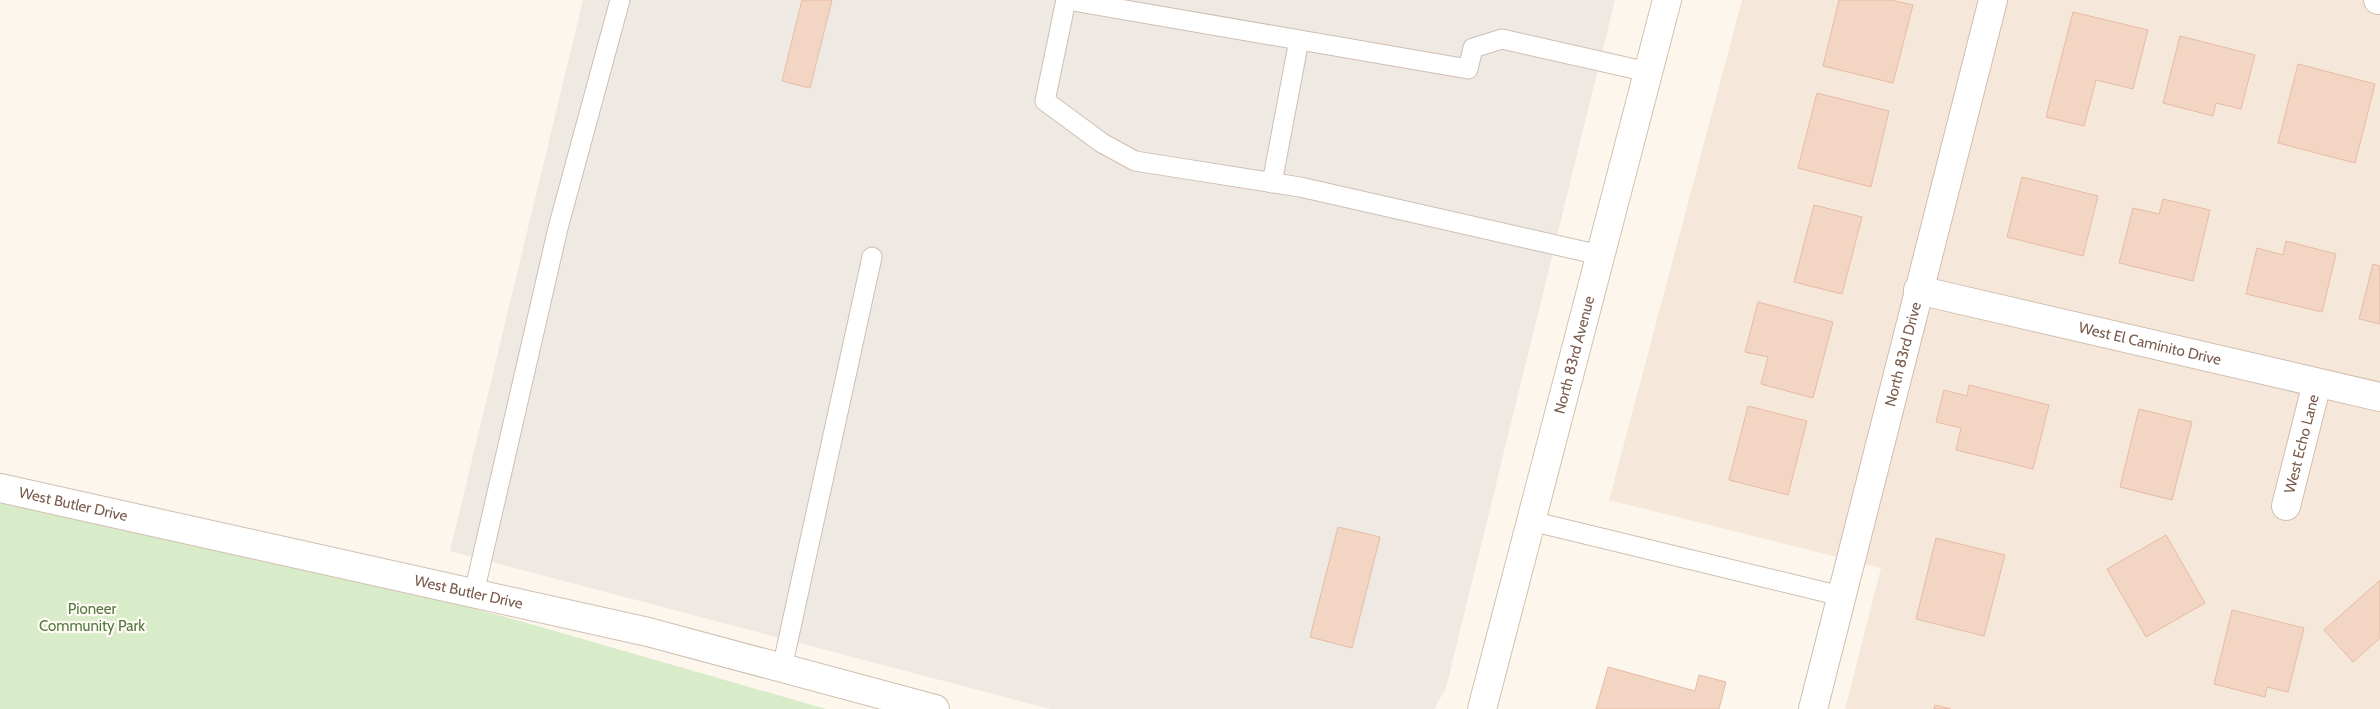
<svg xmlns="http://www.w3.org/2000/svg" width="2380" height="709" font-family="Cabin,sans-serif">
	<style>
		.residential { fill: #f5e8da }
		.industrial { fill: #efe9e4 }
		.green { fill: #d8ecc9 }
		.building { fill: #f3d5c3; stroke: #e6bba3 }
		.lines { fill: none; stroke-linecap: round; stroke-linejoin: round }
		.service-casing { stroke: #d1beb0; stroke-width: 21 }
		.minor-casing { stroke: #d1beb0; stroke-width: 30 }
		.tertiary-casing { stroke: #d1beb0; stroke-width: 30 }
		.secondary-casing { stroke: #d6c0b0; stroke-width: 30 }
		.service { stroke: #fff; stroke-width: 19 }
		.minor { stroke: #fff; stroke-width: 28 }
		.tertiary { stroke: #fff; stroke-width: 28 }
		.secondary { stroke: #fff; stroke-width: 28 }
		.labels { text-anchor: middle; stroke-width: 4.5; stroke-linejoin: round; paint-order: stroke }
		.street-label { font-size: 15px; fill: #7a5c4d; stroke: #fffaf3 }
		.park-label { font-size: 15px; fill: #537a41; stroke: #fffaf3 }
	</style>
	<rect width="100%" height="100%" fill="#fdf6ec"/>
	<!-- residential -->
	<polygon class="residential" points="1742,0 2380,0 2380,709 1845,709 1881,568 1609,500"/>
	<!-- industrial -->
	<polygon class="industrial" points="583,0 1615,0 1446,688 1434,709 1050,709 450,551"/>
	<!-- green -->
	<polygon class="green" points="0,503 406,591 520,621 826,709 0,709"/>
	<!-- building -->
	<g class="building">
		<polygon points="802,0 832,0 810,88 782,81"/>
		<polygon points="1839,0 1891,0 1913,5 1893,83 1823,66"/>
		<polygon points="2073,12 2148,30 2133,89 2096,80 2084,126 2046,117"/>
		<polygon points="2180,36 2255,55 2241,109 2216,103 2213,116 2163,103"/>
		<polygon points="2298,64 2375,84 2355,163 2278,143"/>
		<polygon points="1817,93 1889,111 1871,187 1798,168"/>
		<polygon points="2022,177 2098,196 2083,256 2007,237"/>
		<polygon points="2163,199 2210,210 2193,281 2119,263 2133,208 2159,214"/>
		<polygon points="1814,205 1862,217 1842,294 1794,282"/>
		<polygon points="2286,241 2336,254 2322,312 2246,294 2257,248 2283,255"/>
		<polygon points="2373,264 2380,266 2380,324 2359,319"/>
		<polygon points="1758,302 1833,322 1813,398 1761,384 1768,357 1745,352"/>
		<polygon points="1969,385 2049,405 2033,469 1956,450 1961,428 1936,422 1944,390 1967,396"/>
		<polygon points="1748,406 1807,421 1788,495 1729,480"/>
		<polygon points="2139,409 2192,422 2172,500 2120,487"/>
		<polygon points="1338,527 1380,537 1352,648 1310,637"/>
		<polygon points="2166,535 2205,603 2146,637 2107,569"/>
		<polygon points="1936,538 2005,555 1984,636 1916,619"/>
		<polygon points="2380,580 2380,638 2353,662 2324,630"/>
		<polygon points="2232,610 2304,628 2288,692 2267,687 2265,697 2214,684"/>
		<polygon points="1608,667 1695,691 1699,675 1726,682 1719,709 1596,709"/>
		<polygon points="1935,705 1951,709 1934,709"/>
	</g>
	<g class="lines">
		<defs>
			<g id="service">
				<polyline points="1066,0 1045,101 1102,143 1135,161 1300,187 1600,255"/>
				<polyline points="1067,0 1468,69 1473,48 1502,39 1648,72"/>
				<polyline points="1272,183 1299,40"/>
				<polyline points="1531,521 1841,596"/>
				<polyline points="474,593 558,228 620,0"/>
				<polyline points="782,668 872,257"/>
			</g>
			<g id="minor">
				<polyline points="2378,0 2380,0"/>
				<path id="s1" d="M1918,290L2380,397"/>
				<path id="s2" d="M2286,506L2317,383"/>
				<path id="s3" d="M1813,709L1993,0"/>
			</g>
			<g id="tertiary">
				<path id="s4" d="M0,488L648,632L935,709"/>
			</g>
			<g id="secondary">
				<path id="s5" d="M1482,709L1667,0"/>
			</g>
		</defs>
		<!-- service casing -->
		<use href="#service" class="service-casing"/>
		<!-- minor casing -->
		<use href="#minor" class="minor-casing"/>
		<!-- tertiary casing -->
		<use href="#tertiary" class="tertiary-casing"/>
		<!-- secondary casing -->
		<use href="#secondary" class="secondary-casing"/>
		<!-- service -->
		<use href="#service" class="service"/>
		<!-- minor -->
		<use href="#minor" class="minor"/>
		<!-- tertiary -->
		<use href="#tertiary" class="tertiary"/>
		<!-- secondary -->
		<use href="#secondary" class="secondary"/>
	</g>
	<g class="labels">
		<!-- street labels -->
		<g class="street-label">
			<text dy="5" stroke="none"><textPath href="#s1" startOffset="238">West El Caminito Drive</textPath></text>
			<text dy="5" stroke="none"><textPath href="#s5" startOffset="366">North 83rd Avenue</textPath></text>
			<text dy="5" stroke="none"><textPath href="#s3" startOffset="366">North 83rd Drive</textPath></text>
			<text dy="5" stroke="none"><textPath href="#s2" startOffset="64">West Echo Lane</textPath></text>
			<text dy="5" stroke="none"><textPath href="#s4" startOffset="75">West Butler Drive</textPath></text>
			<text dy="5" stroke="none"><textPath href="#s4" startOffset="480">West Butler Drive</textPath></text>
		</g>
		<!-- park labels -->
		<g class="park-label">
			<text x="92" y="614">Pioneer<tspan x="92" dy="17">Community Park</tspan></text>
		</g>
	</g>
</svg>
